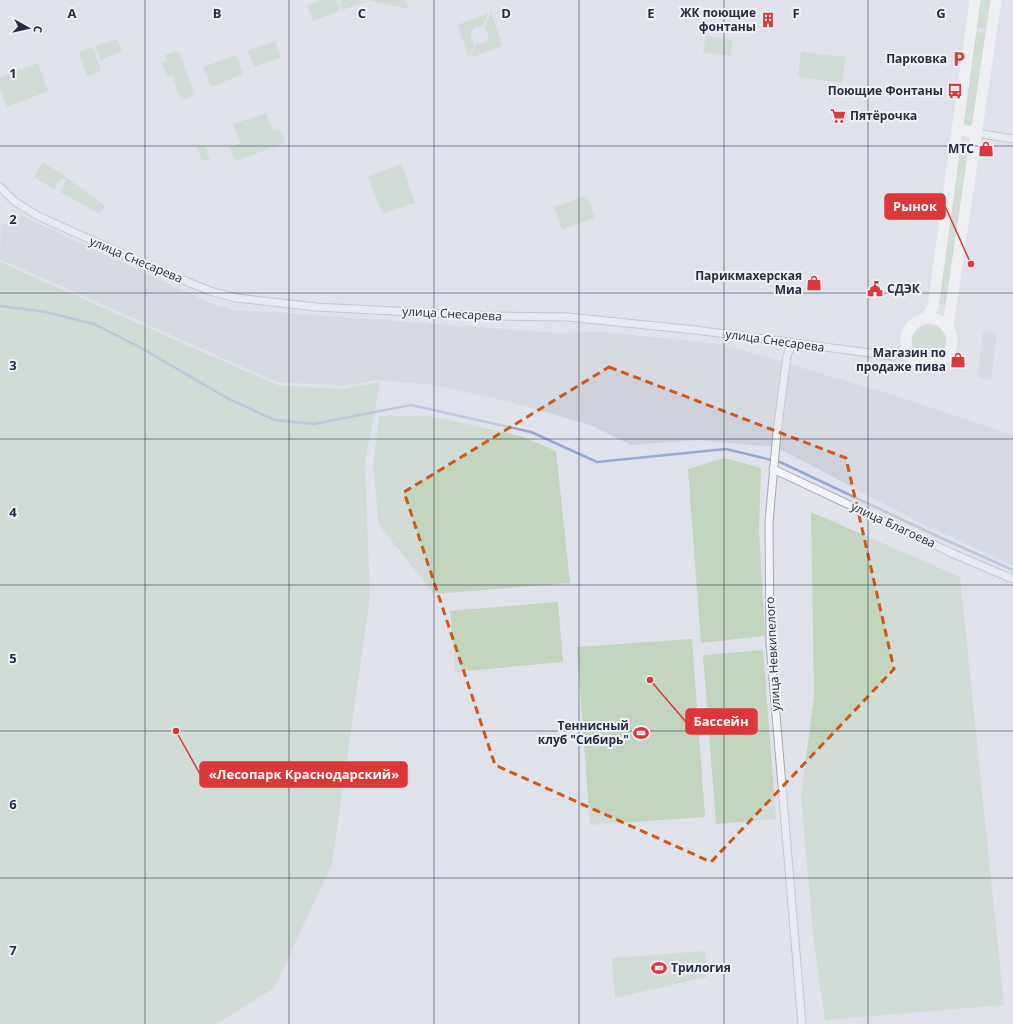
<svg xmlns="http://www.w3.org/2000/svg" width="1013" height="1024" font-family="'Open Sans',sans-serif">
	<style>
		.built { fill: #cdd1dc }
		.green { fill: #c2d5bf }
		.lines { fill: none; stroke-linecap: round; stroke-linejoin: round }
		.stream { stroke: #97aace; stroke-width: 2.5 }
		.street-casing { stroke: #a4a8b5; stroke-width: 9 }
		.street { stroke: #f2f4f8; stroke-width: 7 }
		.secondary { stroke: #fff; stroke-width: 11 }
		.marked { fill: none; stroke: #d55512; stroke-width: 3; stroke-dasharray: 8 5; stroke-linejoin: round }
		.grid { fill: none; stroke: #262d43; stroke-width: 1; stroke-opacity: 0.55 }
		.labels { text-anchor: middle; stroke-width: 4; stroke-linejoin: round; paint-order: stroke }
		.poi-label { font-size: 12px; font-weight: bold; fill: #262d43; stroke: #eff1f7; text-anchor: end }
		.street-label { font-size: 12px; fill: #262d43; stroke: #eff1f7 }
		.grid-label { font-size: 13px; text-anchor: middle; font-weight: bold; fill: #262d43; stroke: #eff1f7; stroke-width: 4; stroke-linejoin: round; paint-order: stroke }
		.leader { fill: none; stroke: #dc373a; stroke-width: 1.5 }
		.callout-dot { fill: #dc373a; stroke: #eff1f7; stroke-width: 1.5 }
		.callout { fill: #dc373a; stroke: #dc373a; stroke-width: 1.5 }
		.callout-label { font-size: 13px; text-anchor: middle; font-weight: bold; fill: #fff }
	</style>
	<rect width="100%" height="100%" fill="#dfe2ea"/>
	<!-- built -->
	<g class="built">
		<polygon points="20,215 210,303 235,311 261,311 557,333 604,332 721,344 897,396 1013,435 1013,566 923,524 776,447 697,440 631,445 593,426 546,412 505,401 435,385 378,380 345,386 277,382 0,259 1,225 17,219"/>
		<polygon points="983,331 997,332 991,380 978,378"/>
	</g>
	<!-- green -->
	<g class="green">
		<polygon points="320,0 336,0 340,11 313,21 307,5"/>
		<polygon points="344,0 367,1 343,10 340,2"/>
		<polygon points="366,0 405,0 409,9"/>
		<polygon points="980,0 991,0 987,29 976,27"/>
		<polygon points="491,12 503,46 470,58 476,44 483,43 488,39 488,33 484,28"/>
		<polygon points="488,13 482,27 476,27 471,32 471,38 475,43 469,56 457,25"/>
		<polygon points="975,32 986,33 973,127 962,126"/>
		<polygon points="706,36 733,40 730,56 703,52"/>
		<polygon points="117,39 122,52 100,60 96,46"/>
		<polygon points="275,41 281,57 254,67 248,51"/>
		<polygon points="93,47 101,71 87,76 79,52"/>
		<polygon points="179,51 195,95 181,100 172,75 167,77 162,63 167,61 165,55"/>
		<polygon points="801,52 846,57 842,83 798,77"/>
		<polygon points="236,55 243,74 211,87 203,67"/>
		<polygon points="38,63 48,91 7,107 0,88 0,77"/>
		<polygon points="266,113 273,131 240,143 233,124"/>
		<polygon points="280,129 285,143 235,161 230,147"/>
		<polygon points="962,142 971,144 948,305 938,304 960,143"/>
		<polygon points="205,145 210,159 202,161 197,147"/>
		<polygon points="43,162 63,175 105,206 100,214 60,192 66,181 62,178 54,189 34,177"/>
		<polygon points="402,164 415,203 382,214 368,176"/>
		<polygon points="587,196 595,218 562,230 554,207"/>
		<polygon points="0,262 277,385 342,389 380,382 365,463 370,597 332,864 274,988 216,1024 0,1024"/>
		<circle cx="929" cy="342" r="17"/>
		<polygon points="379,416 429,416 521,436 556,451 570,583 434,594 379,525 373,466"/>
		<polygon points="724,458 761,468 759,532 765,636 701,643 688,469"/>
		<polygon points="811,512 960,577 1004,1005 825,1020 814,944 801,796 814,697"/>
		<polygon points="558,602 563,662 455,672 450,611"/>
		<polygon points="692,639 705,817 590,825 577,647"/>
		<polygon points="763,650 776,819 716,824 703,655"/>
		<polygon points="705,951 707,977 615,998 612,958"/>
	</g>
	<g class="lines">
		<!-- stream -->
		<polyline class="stream" points="0,306 46,312 94,324 143,349 227,398 275,420 314,424 411,405 531,432 597,462 726,449 780,462 939,537 1013,570"/>
		<defs>
			<g id="street">
				<polyline points="977,133 1013,139"/>
				<polyline points="0,187 14,201 38,216 156,269 210,291 236,298 316,307 490,316 568,317 695,330 893,356 906,347"/>
				<polyline points="792,343 787,356 777,432 769,522 770,643 802,1024"/>
				<polyline points="773,469 954,554 1013,579"/>
			</g>
		</defs>
		<!-- street casing -->
		<use href="#street" class="street-casing"/>
		<!-- street -->
		<use href="#street" class="street"/>
		<!-- secondary -->
		<g class="secondary">
			<path d="M957,126C965,132 969,133 977,129"/>
			<polyline points="927,317 933,307 975,0"/>
			<circle cx="929" cy="341" r="23"/>
			<polyline points="948,326 996,0"/>
		</g>
	</g>
	<!-- marked area -->
	<path d="M0 0H1013V1024H0ZM609,367L846,458L894,669L711,862L495,765L404,492Z" fill="#dfe2ea" fill-opacity=".55" fill-rule="evenodd"/>
	<path class="marked" d="M609,367L846,458L894,669L711,862L495,765L404,492Z"/>
	<!-- grid -->
	<path class="grid" d="M145,0V1024M289,0V1024M434,0V1024M579,0V1024M724,0V1024M868,0V1024M0,146H1013M0,293H1013M0,439H1013M0,585H1013M0,731H1013M0,878H1013"/>
	<!-- icons -->
	<defs>
		<symbol id="building-bare" viewBox="-9 -9 18 18"><path d="M-4-6H4V6H1V3H-1V6H-4ZM-2.5-4.3h1.7v1.8h-1.7ZM.8-4.3h1.7v1.8H.8ZM-2.5-1h1.7V.8h-1.7ZM.8-1h1.7V.8H.8Z" fill="#dc373a" stroke="#eff1f7" stroke-width="2.5" paint-order="stroke"/></symbol>
		<symbol id="parking-bare" viewBox="-9 -9 18 18"><path d="M-3.5-5.5H1a3.5 3.5 0 0 1 0 7H-1V5.5H-3.5ZM-1-3.4V-.6H.8a1.4 1.4 0 0 0 0-2.8Z" fill="#dc373a" stroke="#eff1f7" stroke-width="2.5" paint-order="stroke"/></symbol>
		<symbol id="bus-bare" viewBox="-9 -9 18 18"><path d="M-5-6H5V4H4V6H2V4H-2V6H-4V4H-5ZM-3.5-4V0h7V-4ZM-3.5 1.2v1.5H-2V1.2ZM2 1.2v1.5H3.5V1.2Z" fill="#dc373a" stroke="#eff1f7" stroke-width="2.5" paint-order="stroke"/></symbol>
		<symbol id="supermarket-bare" viewBox="-9 -9 18 18"><path d="M-6-5.5h2.5l.6 2H6L4.5 2H-2.5L-4.4-4H-6ZM-1.5 3.2a1.3 1.3 0 1 0 .1 0ZM3 3.2a1.3 1.3 0 1 0 .1 0Z" fill="#dc373a" stroke="#eff1f7" stroke-width="2.5" paint-order="stroke"/></symbol>
		<symbol id="shop-bare" viewBox="-9 -9 18 18"><path d="M-5-2.5h2.3a2.7 3.5 0 0 1 5.4 0H5L5.5 6h-11ZM-1.5-2.5h3a1.5 2.3 0 0 0-3 0Z" fill="#dc373a" stroke="#eff1f7" stroke-width="2.5" paint-order="stroke"/></symbol>
		<symbol id="civic-bare" viewBox="-9 -9 18 18"><path d="M-.6-6.5H3V-4.5H.6V-3L4-1V1h2V6H-6V1h2V-1L-.6-3ZM-1.2 2.5V6h2.4V2.5Z" fill="#dc373a" stroke="#eff1f7" stroke-width="2.5" paint-order="stroke"/></symbol>
		<symbol id="stadium-bare" viewBox="-9 -9 18 18"><path d="M0-5a6.5 5 0 1 0 0 10a6.5 5 0 1 0 0-10ZM-3.5-1.8h7v3.6h-7Z" fill="#dc373a" stroke="#eff1f7" stroke-width="2.5" paint-order="stroke"/></symbol>
	</defs>
	<g fill-rule="evenodd">
		<use href="#building-bare" x="757" y="9" width="22" height="22"/>
		<use href="#parking-bare" x="948" y="48" width="22" height="22"/>
		<use href="#bus-bare" x="944" y="80" width="22" height="22"/>
		<use href="#supermarket-bare" x="827" y="105" width="22" height="22"/>
		<use href="#shop-bare" x="975" y="138" width="22" height="22"/>
		<use href="#shop-bare" x="803" y="272" width="22" height="22"/>
		<use href="#civic-bare" x="864" y="278" width="22" height="22"/>
		<use href="#shop-bare" x="947" y="349" width="22" height="22"/>
		<use href="#stadium-bare" x="630" y="722" width="22" height="22"/>
		<use href="#stadium-bare" x="648" y="957" width="22" height="22"/>
	</g>
	<g class="labels">
		<!-- poi labels -->
		<g class="poi-label">
			<text x="756" y="17">ЖК поющие<tspan x="756" dy="14">фонтаны</tspan></text>
			<text x="947" y="63">Парковка</text>
			<text x="943" y="95">Поющие Фонтаны</text>
			<text x="850" y="120" text-anchor="start">Пятёрочка</text>
			<text x="974" y="153">МТС</text>
			<text x="802" y="280">Парикмахерская<tspan x="802" dy="14">Миа</tspan></text>
			<text x="887" y="293" text-anchor="start">СДЭК</text>
			<text x="946" y="357">Магазин по<tspan x="946" dy="14">продаже пива</tspan></text>
			<text x="629" y="730">Теннисный<tspan x="629" dy="14">клуб "Сибирь"</tspan></text>
			<text x="671" y="972" text-anchor="start">Трилогия</text>
		</g>
		<!-- street labels -->
		<g class="street-label">
			<text transform="translate(136 260) rotate(23)" y="4">улица Снесарева</text>
			<text transform="translate(452 314) rotate(3)" y="4">улица Снесарева</text>
			<text transform="translate(775 341) rotate(8)" y="4">улица Снесарева</text>
			<text transform="translate(893 525) rotate(25)" y="4">улица Благоева</text>
			<text transform="translate(773 654) rotate(-93)" y="4">улица Невкипелого</text>
		</g>
	</g>
	<g class="grid-label">
		<text x="72" y="18">A</text>
		<text x="217" y="18">B</text>
		<text x="362" y="18">C</text>
		<text x="506" y="18">D</text>
		<text x="651" y="18">E</text>
		<text x="796" y="18">F</text>
		<text x="941" y="18">G</text>
		<text x="13" y="78">1</text>
		<text x="13" y="224">2</text>
		<text x="13" y="370">3</text>
		<text x="13" y="517">4</text>
		<text x="13" y="663">5</text>
		<text x="13" y="809">6</text>
		<text x="13" y="955">7</text>
	</g>
	<!-- callouts -->
	<path class="leader" d="M971 264L945 206M650 680L686 722M176 731L200 774"/>
	<g class="callout-dot">
		<circle cx="971" cy="264" r="4"/>
		<circle cx="650" cy="680" r="4"/>
		<circle cx="176" cy="731" r="4"/>
	</g>
	<g class="callout">
		<rect x="885" y="194" width="60" height="25" rx="4"/>
		<rect x="686" y="709" width="71" height="25" rx="4"/>
		<rect x="200" y="762" width="207" height="25" rx="4"/>
	</g>
	<g class="callout-label">
		<text x="915" y="211">Рынок</text>
		<text x="721" y="726">Бассейн</text>
		<text x="304" y="779">«Лесопарк Краснодарский»</text>
	</g>
	<!-- north arrow -->
	<g transform="translate(28 28) rotate(98)" stroke="#eff1f7" stroke-width="3" paint-order="stroke">
	<path d="M0-3L7 15L0 10L-7 15Z" fill="#262d43"/>
	<text y="-6" font-size="11" font-weight="bold" text-anchor="middle" fill="#262d43">С</text>
	</g>
</svg>
